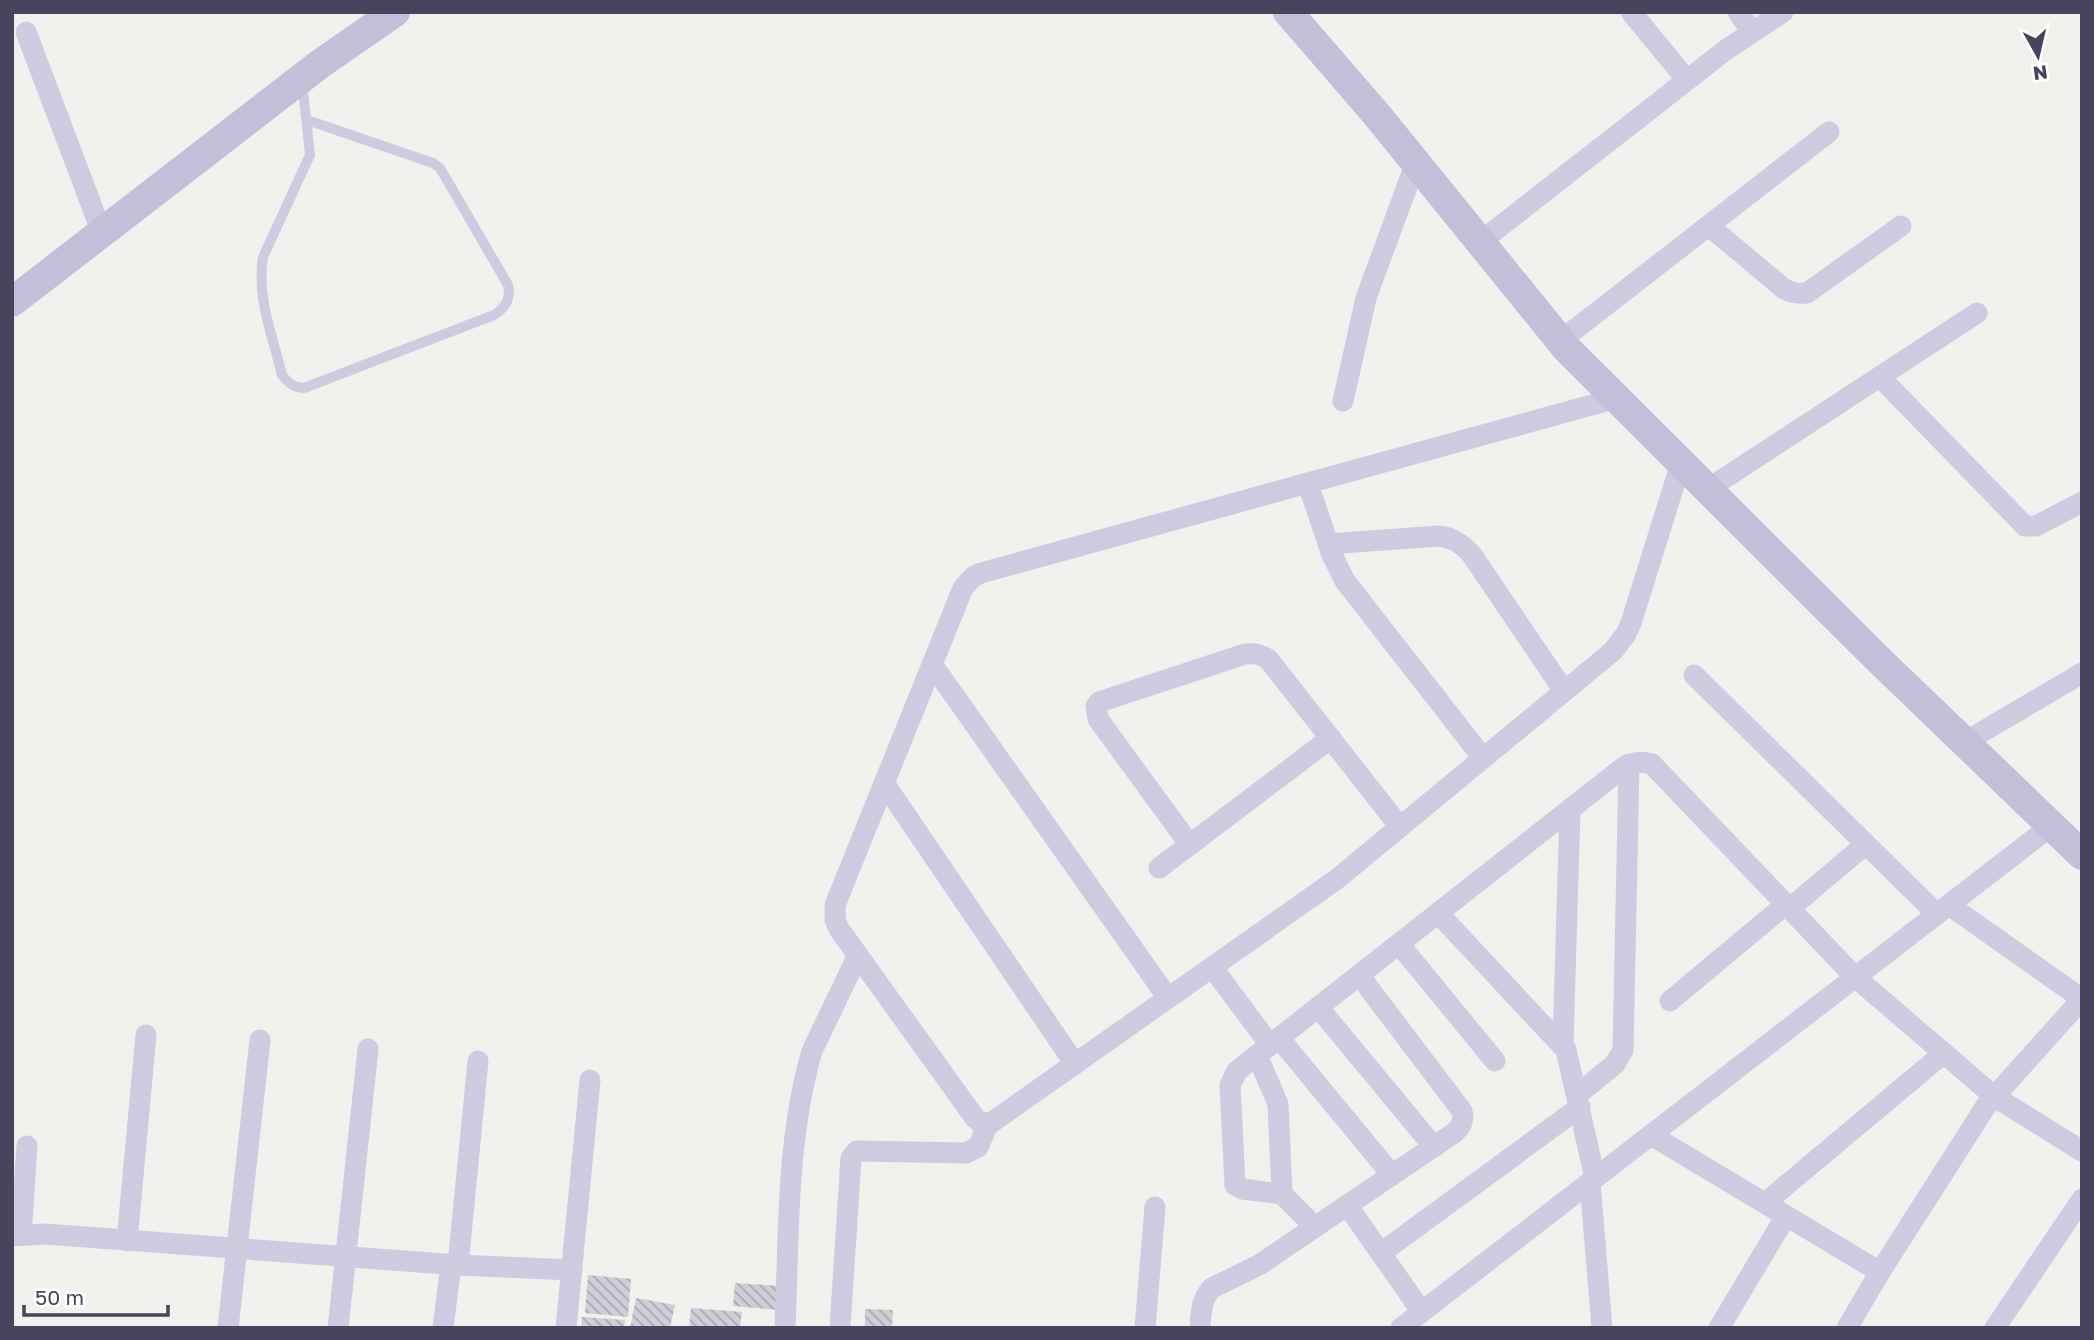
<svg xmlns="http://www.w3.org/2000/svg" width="2094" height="1340" font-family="'Golos Text',sans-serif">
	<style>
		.building { fill: url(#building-back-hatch) }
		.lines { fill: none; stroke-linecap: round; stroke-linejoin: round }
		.lane { stroke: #cecbe0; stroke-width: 10 }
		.street { stroke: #cecbe0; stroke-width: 21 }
		.secondary { stroke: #c4bed9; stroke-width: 30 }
	</style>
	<defs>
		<pattern id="building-back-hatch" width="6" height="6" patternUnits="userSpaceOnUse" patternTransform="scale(1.75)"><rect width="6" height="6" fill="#d1cdd6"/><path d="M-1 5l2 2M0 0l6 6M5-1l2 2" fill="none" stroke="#aca8b1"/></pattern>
	</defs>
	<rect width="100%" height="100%" fill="#f1f0ed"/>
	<!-- building -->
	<g class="building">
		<polygon points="588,1275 631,1279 628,1317 585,1313"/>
		<polygon points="735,1283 780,1286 778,1310 733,1306"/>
		<polygon points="636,1298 675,1305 670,1328 630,1328"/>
		<polygon points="691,1308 742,1312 740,1328 689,1328"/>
		<polygon points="865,1309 893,1310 892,1328 865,1328"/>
		<polygon points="582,1317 625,1320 624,1328 581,1328"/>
	</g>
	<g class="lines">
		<!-- lane -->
		<path class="lane" d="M302,81L310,155L263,257C256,296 273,337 282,375C289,384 293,387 304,388L494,315C506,307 511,299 508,285L440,168L433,163L307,120"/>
		<!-- street -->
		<g class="street">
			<polyline points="1631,12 1687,80"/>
			<polyline points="1738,12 1752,32"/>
			<polyline points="26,32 102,233"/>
			<path d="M1709,226L1783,288C1791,293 1797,294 1807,293L1901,226"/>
			<polyline points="1480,242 1727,49 1783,12"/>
			<polyline points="1560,341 1829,132"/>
			<polyline points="1880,377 2025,526 2036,526 2082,502"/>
			<polyline points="1617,398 981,573 974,576 963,588 835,905 835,920 839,929 975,1118 980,1122 991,1123 1337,879 1613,651 1626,634 1631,623 1681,463"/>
			<polyline points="1343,401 1366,298 1416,162"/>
			<polyline points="1308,484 1332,555 1345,581 1483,758"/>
			<polyline points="1708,489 1977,313"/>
			<path d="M1328,544L1439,536C1454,538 1462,544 1472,555L1564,691"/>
			<polyline points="932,664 1168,998"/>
			<polyline points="1694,675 1937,914"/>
			<polyline points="1965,742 2082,673"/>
			<polyline points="884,783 1075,1064"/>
			<path d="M1190,845L1098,719L1096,706L1099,702L1245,654C1255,653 1261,654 1269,660L1400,827"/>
			<polyline points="1159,868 1331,738"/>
			<polyline points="1949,905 2082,999"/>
			<polyline points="1789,909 1866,844"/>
			<polyline points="1438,913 1566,1050 1595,1178"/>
			<polyline points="1399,944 1495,1061"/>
			<polyline points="1212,967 1270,1045"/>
			<polyline points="1670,1001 1785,905"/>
			<polyline points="1318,1007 1434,1147"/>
			<polyline points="1279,1038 1392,1175"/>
			<polyline points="1563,1044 1570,809"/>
			<polyline points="1257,1055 1278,1104 1282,1194"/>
			<polyline points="1577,1095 1615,1064 1623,1050 1629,764"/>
			<polyline points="1651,1135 1880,1272"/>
			<polyline points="1590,1182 1602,1328"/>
			<polyline points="1765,1203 1944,1053"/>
			<polyline points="1347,1205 1422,1312"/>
			<path d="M1315,1227L1282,1194L1242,1189L1235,1185L1230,1085L1237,1071L1625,766C1635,762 1641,761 1652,764L1855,977L1995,1097L2082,1151"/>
			<polyline points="21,1235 27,1146"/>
			<polyline points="12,1236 45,1234 458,1265 572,1270"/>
			<polyline points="127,1241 146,1035"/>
			<polyline points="1381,1253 1580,1107"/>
			<polyline points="458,1265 478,1061"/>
			<polyline points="228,1328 260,1040"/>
			<polyline points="338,1328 368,1049"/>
			<polyline points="443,1328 451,1264"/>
			<polyline points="566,1328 590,1080"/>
			<path d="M785,1328C789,1236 786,1140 812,1051L858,955"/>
			<polyline points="840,1328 851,1158 857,1151 966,1153 978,1147 988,1124"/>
			<polyline points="1145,1328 1155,1207"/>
			<path d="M1200,1328C1201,1313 1201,1299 1212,1288L1259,1265L1454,1133C1462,1126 1464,1121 1462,1111L1359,975"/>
			<polyline points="1401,1328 2051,826"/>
			<polyline points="1719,1328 1786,1216"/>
			<polyline points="1847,1328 1880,1272 1986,1106 2082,999"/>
			<polyline points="1995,1328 2082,1199"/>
		</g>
		<!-- secondary -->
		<g class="secondary">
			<polyline points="1288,12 1377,115 1567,349 1879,660 2082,855"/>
			<polyline points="12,302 320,64 395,12"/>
		</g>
	</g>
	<!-- border -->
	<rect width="2094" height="1340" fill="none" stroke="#49445d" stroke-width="28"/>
	<!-- north arrow -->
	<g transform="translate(2038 56) rotate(172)" stroke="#ffffff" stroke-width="5" paint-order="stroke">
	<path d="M0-5L12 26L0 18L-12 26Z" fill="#49445d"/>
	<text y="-10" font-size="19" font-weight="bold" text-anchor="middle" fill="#49445d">N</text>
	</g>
	<!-- scale -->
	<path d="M24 1305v10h144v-10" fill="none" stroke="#49445d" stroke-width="3.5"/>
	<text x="35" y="1305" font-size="21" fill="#49445d" stroke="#ffffff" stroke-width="5" paint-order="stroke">50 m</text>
</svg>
